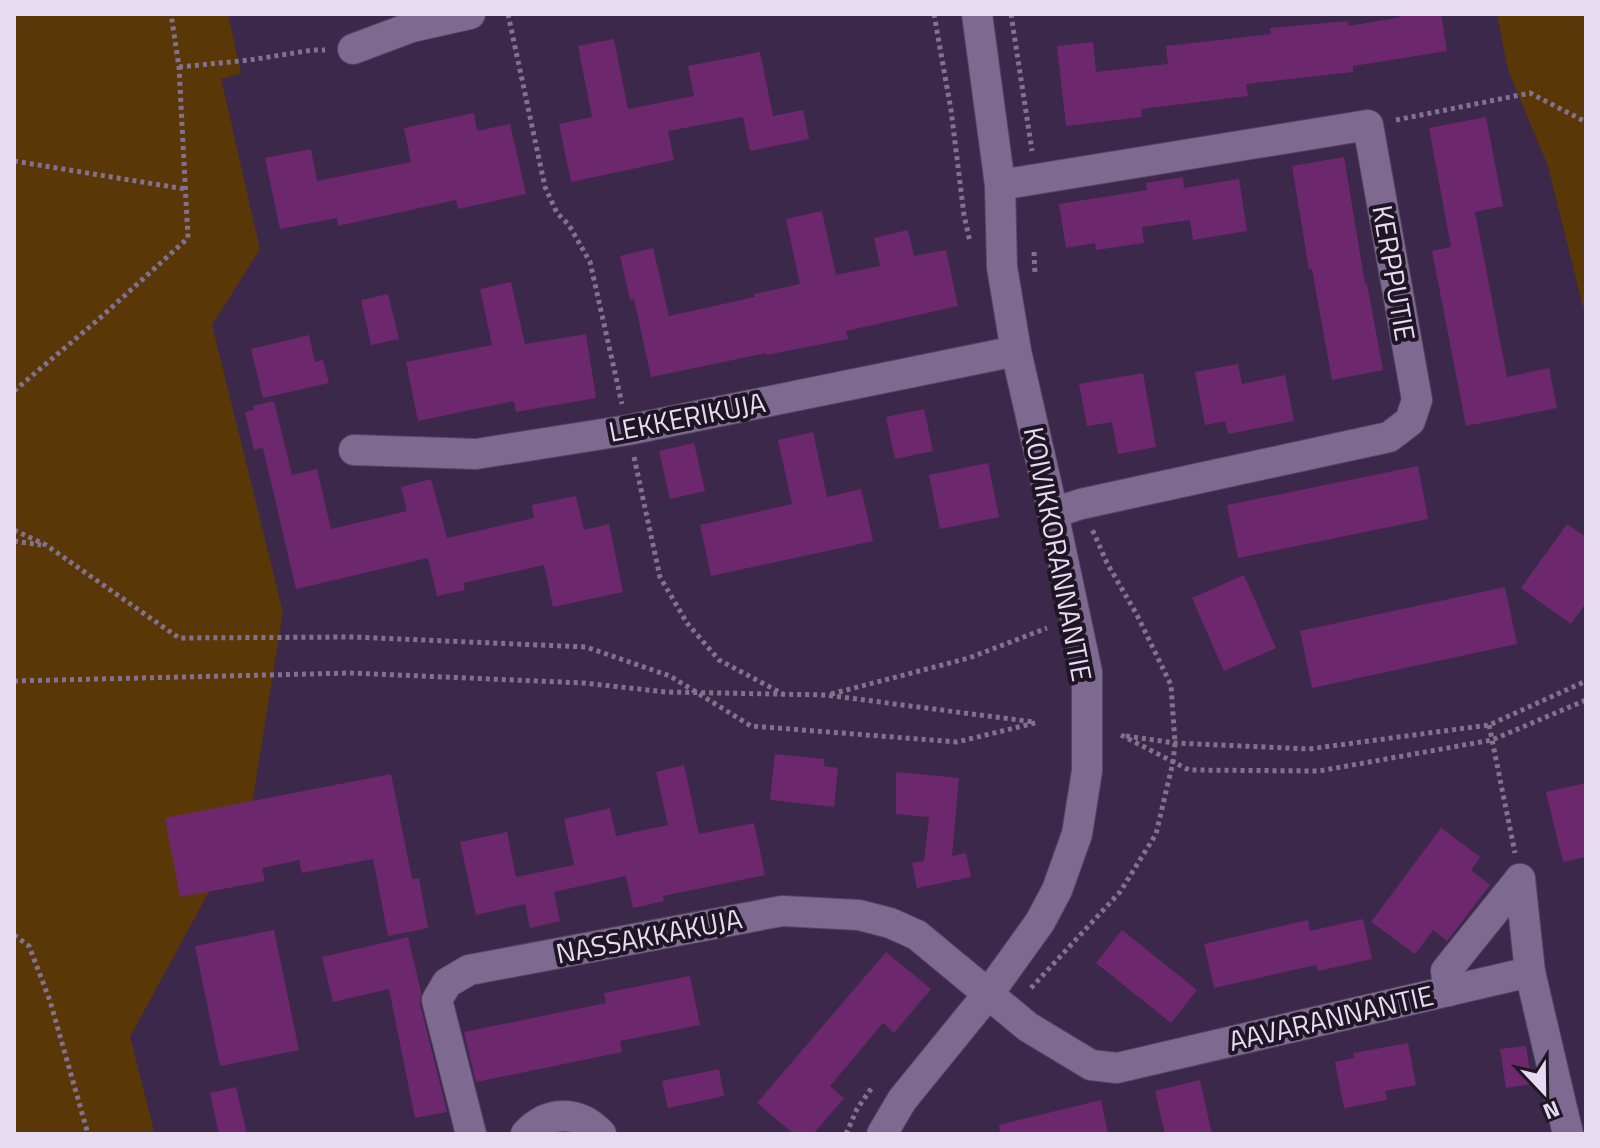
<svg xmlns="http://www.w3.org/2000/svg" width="1600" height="1148" font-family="'Titillium Web',sans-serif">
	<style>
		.green { fill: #5a3707 }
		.building { fill: #6d286d }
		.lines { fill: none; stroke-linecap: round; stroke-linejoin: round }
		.minor-casing { stroke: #554562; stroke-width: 32 }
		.path { stroke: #82728f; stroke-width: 5; stroke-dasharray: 4 4; stroke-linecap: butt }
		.minor { stroke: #7e6a90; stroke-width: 30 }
		.labels { text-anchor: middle; stroke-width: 8; stroke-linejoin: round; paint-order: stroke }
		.street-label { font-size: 28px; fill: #e6dbf1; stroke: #1e1625 }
	</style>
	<rect width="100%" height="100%" fill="#3b284a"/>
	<!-- green -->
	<g class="green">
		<polygon points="14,14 228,14 241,73 221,79 260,249 212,325 283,612 250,816 130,1037 155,1134 14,1134"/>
		<polygon points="1497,14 1586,14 1586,319 1548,166 1508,70"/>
	</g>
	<!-- building -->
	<g class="building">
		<polygon points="1400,14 1441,14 1447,51 1353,66 1353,72 1246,84 1248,96 1141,109 1142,117 1066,126 1057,46 1093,42 1096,72 1168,64 1166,46 1271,34 1270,28 1348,21 1349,26 1401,17"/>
		<polygon points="614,39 628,109 694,96 688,66 760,52 773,116 803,110 809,139 750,151 743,117 668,131 674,160 571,182 559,124 592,117 578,46"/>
		<polygon points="474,113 477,131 510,124 526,194 458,209 456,200 338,226 337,218 280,229 265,158 311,149 317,181 411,162 404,128"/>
		<polygon points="1486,117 1503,206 1475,212 1507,377 1549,368 1557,408 1466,426 1432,251 1451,247 1429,128"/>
		<polygon points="1344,157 1365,284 1367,284 1383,370 1332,380 1312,269 1309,269 1292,166"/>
		<polygon points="1183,177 1184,188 1239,179 1247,231 1193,240 1190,220 1142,227 1144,243 1096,250 1095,243 1066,248 1059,204 1147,190 1146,183"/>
		<polygon points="822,211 836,275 880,266 874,238 908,230 914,256 946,250 958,306 846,331 848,339 766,355 766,353 651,377 634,299 630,300 620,256 653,248 669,316 755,297 754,294 800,284 786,219"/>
		<polygon points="511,282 525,344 586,334 596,398 516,412 514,401 418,421 406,362 492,345 480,289"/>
		<polygon points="388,294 399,339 371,345 361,300"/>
		<polygon points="309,335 315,362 323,360 329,383 263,398 251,349"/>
		<polygon points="1238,364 1242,384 1285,375 1294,421 1228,434 1225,421 1205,425 1195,372"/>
		<polygon points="1143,373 1156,447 1118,454 1112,422 1087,426 1079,384"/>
		<polygon points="274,401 292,475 317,469 331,529 407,511 401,487 431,479 447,538 534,518 532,505 576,496 584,530 609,524 623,592 553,607 544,565 463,583 465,590 437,596 428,558 296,589 263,448 254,450 245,412 254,410 253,406"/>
		<polygon points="924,409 933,451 895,459 886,417"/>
		<polygon points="813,432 827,497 861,489 873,541 711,576 700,525 792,504 778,440"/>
		<polygon points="694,443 705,491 670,499 659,451"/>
		<polygon points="988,463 999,517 940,529 929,475"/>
		<polygon points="1418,466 1428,519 1238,558 1227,505"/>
		<polygon points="1567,524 1586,537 1586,603 1571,624 1521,588"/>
		<polygon points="1244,575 1276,648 1224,671 1192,598"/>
		<polygon points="1505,587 1517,644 1312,688 1300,631"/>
		<polygon points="775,754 824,759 824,766 838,768 834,807 770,800"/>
		<polygon points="684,765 699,834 754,823 765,875 663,896 664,901 633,908 626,876 554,892 560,921 530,928 525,904 476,915 460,842 507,832 516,877 574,865 564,819 610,808 616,836 668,825 656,772"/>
		<polygon points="896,772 959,778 952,856 966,853 971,877 917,888 912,863 924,861 929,817 896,814"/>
		<polygon points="391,774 412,879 419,878 428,928 388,936 373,859 302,873 299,860 262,868 265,881 180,897 165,818"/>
		<polygon points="1586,783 1586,857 1563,862 1546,792"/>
		<polygon points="1441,828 1480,857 1471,870 1490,885 1447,941 1433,930 1415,954 1371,922"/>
		<polygon points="1363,919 1372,959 1318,971 1316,965 1214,988 1204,944 1308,920 1310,931"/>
		<polygon points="274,930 299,1050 220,1066 195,946"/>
		<polygon points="1122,930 1197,990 1171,1023 1096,963"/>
		<polygon points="408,937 421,992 420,1004 447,1112 415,1118 389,989 333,1002 322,957"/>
		<polygon points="886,952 931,989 894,1033 883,1023 830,1086 844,1098 813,1134 794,1134 757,1103"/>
		<polygon points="690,976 700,1025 620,1041 622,1052 476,1082 464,1032 606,1003 604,993"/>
		<polygon points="1408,1043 1416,1085 1385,1091 1387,1100 1344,1108 1335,1062 1354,1058 1353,1053"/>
		<polygon points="1526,1046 1532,1084 1506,1088 1500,1049"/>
		<polygon points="719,1069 724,1096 668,1108 662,1081"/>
		<polygon points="1200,1080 1212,1134 1165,1134 1155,1091"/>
		<polygon points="236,1087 247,1134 219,1134 210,1093"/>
		<polygon points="1101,1100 1108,1134 1000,1134 999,1125"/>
	</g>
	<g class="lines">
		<defs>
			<g id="minor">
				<polyline points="353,49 412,27 470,14"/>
				<polyline points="1000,185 1368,125 1417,400 1410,421 1389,437 1081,504 1053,513"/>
				<polyline points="354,450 476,454 628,430 1016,351"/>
				<polyline points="1520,879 1530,972"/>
				<polyline points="1449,991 1446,971 1520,879"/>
				<polyline points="471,1134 437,1000 447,983 469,970 782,911 859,915 890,923 917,935 1028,1027 1091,1065 1117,1068 1530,972 1568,1134"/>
				<path d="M526,1134C548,1110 579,1110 601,1134"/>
				<polyline points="882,1134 902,1100 989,993 1040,922 1057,890 1077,834 1087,771 1087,672 1053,513 1016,351 1002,267 1000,185 977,14"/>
			</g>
		</defs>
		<!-- minor casing -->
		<use href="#minor" class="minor-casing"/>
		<!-- path -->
		<g class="path">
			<polyline points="508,14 545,187 557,213 569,225 590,262 622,404"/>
			<polyline points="934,14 951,110 964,215 970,242"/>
			<polyline points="1011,14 1032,151"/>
			<polyline points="179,67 250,60 313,50 325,50"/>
			<polyline points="1396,120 1530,93 1586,122"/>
			<polyline points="14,161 185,189"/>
			<polyline points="1034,252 1035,274"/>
			<polyline points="14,391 100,318 188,238 179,67 171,14"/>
			<polyline points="634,457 660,577 687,623 719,660 783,694"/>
			<polyline points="14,530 46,545 179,638 353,637 586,647 670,676 751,726 957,742 1039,722"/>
			<polyline points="14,541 41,545"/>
			<polyline points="14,681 351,673 584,683 666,692 826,695 1034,722"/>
			<polyline points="831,694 969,658 1047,628"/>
			<polyline points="1489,725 1515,853"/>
			<polyline points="1121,735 1189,770 1319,771 1492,740 1586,700"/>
			<polyline points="1126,736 1175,743 1309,749 1489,725 1586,681"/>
			<polyline points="14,935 29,946 50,1001 88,1134"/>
			<polyline points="1031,988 1120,892 1156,834 1173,762 1175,743 1171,685 1137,615 1107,563 1092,529"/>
			<polyline points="846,1134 857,1109 873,1086"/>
		</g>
		<!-- minor -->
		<use href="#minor" class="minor"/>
	</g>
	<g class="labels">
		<!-- street labels -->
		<g class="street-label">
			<text transform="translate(1394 273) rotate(80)" y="10">KERPPUTIE</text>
			<text transform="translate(687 417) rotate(-11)" y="10">LEKKERIKUJA</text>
			<text transform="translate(1058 554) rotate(79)" y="10">KOIVIKKORANNANTIE</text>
			<text transform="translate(649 936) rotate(-11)" y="10">NASSAKKAKUJA</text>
			<text transform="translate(1331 1018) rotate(-13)" y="10">AAVARANNANTIE</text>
		</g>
	</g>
	<!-- border -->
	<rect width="1600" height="1148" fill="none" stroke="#e6dbf1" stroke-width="32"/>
	<!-- north arrow -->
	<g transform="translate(1544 1092) rotate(158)" stroke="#1e1625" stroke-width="6" paint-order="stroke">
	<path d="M0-6L14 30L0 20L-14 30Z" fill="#e6dbf1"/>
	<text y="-12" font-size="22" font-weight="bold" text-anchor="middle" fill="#e6dbf1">N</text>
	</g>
</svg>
